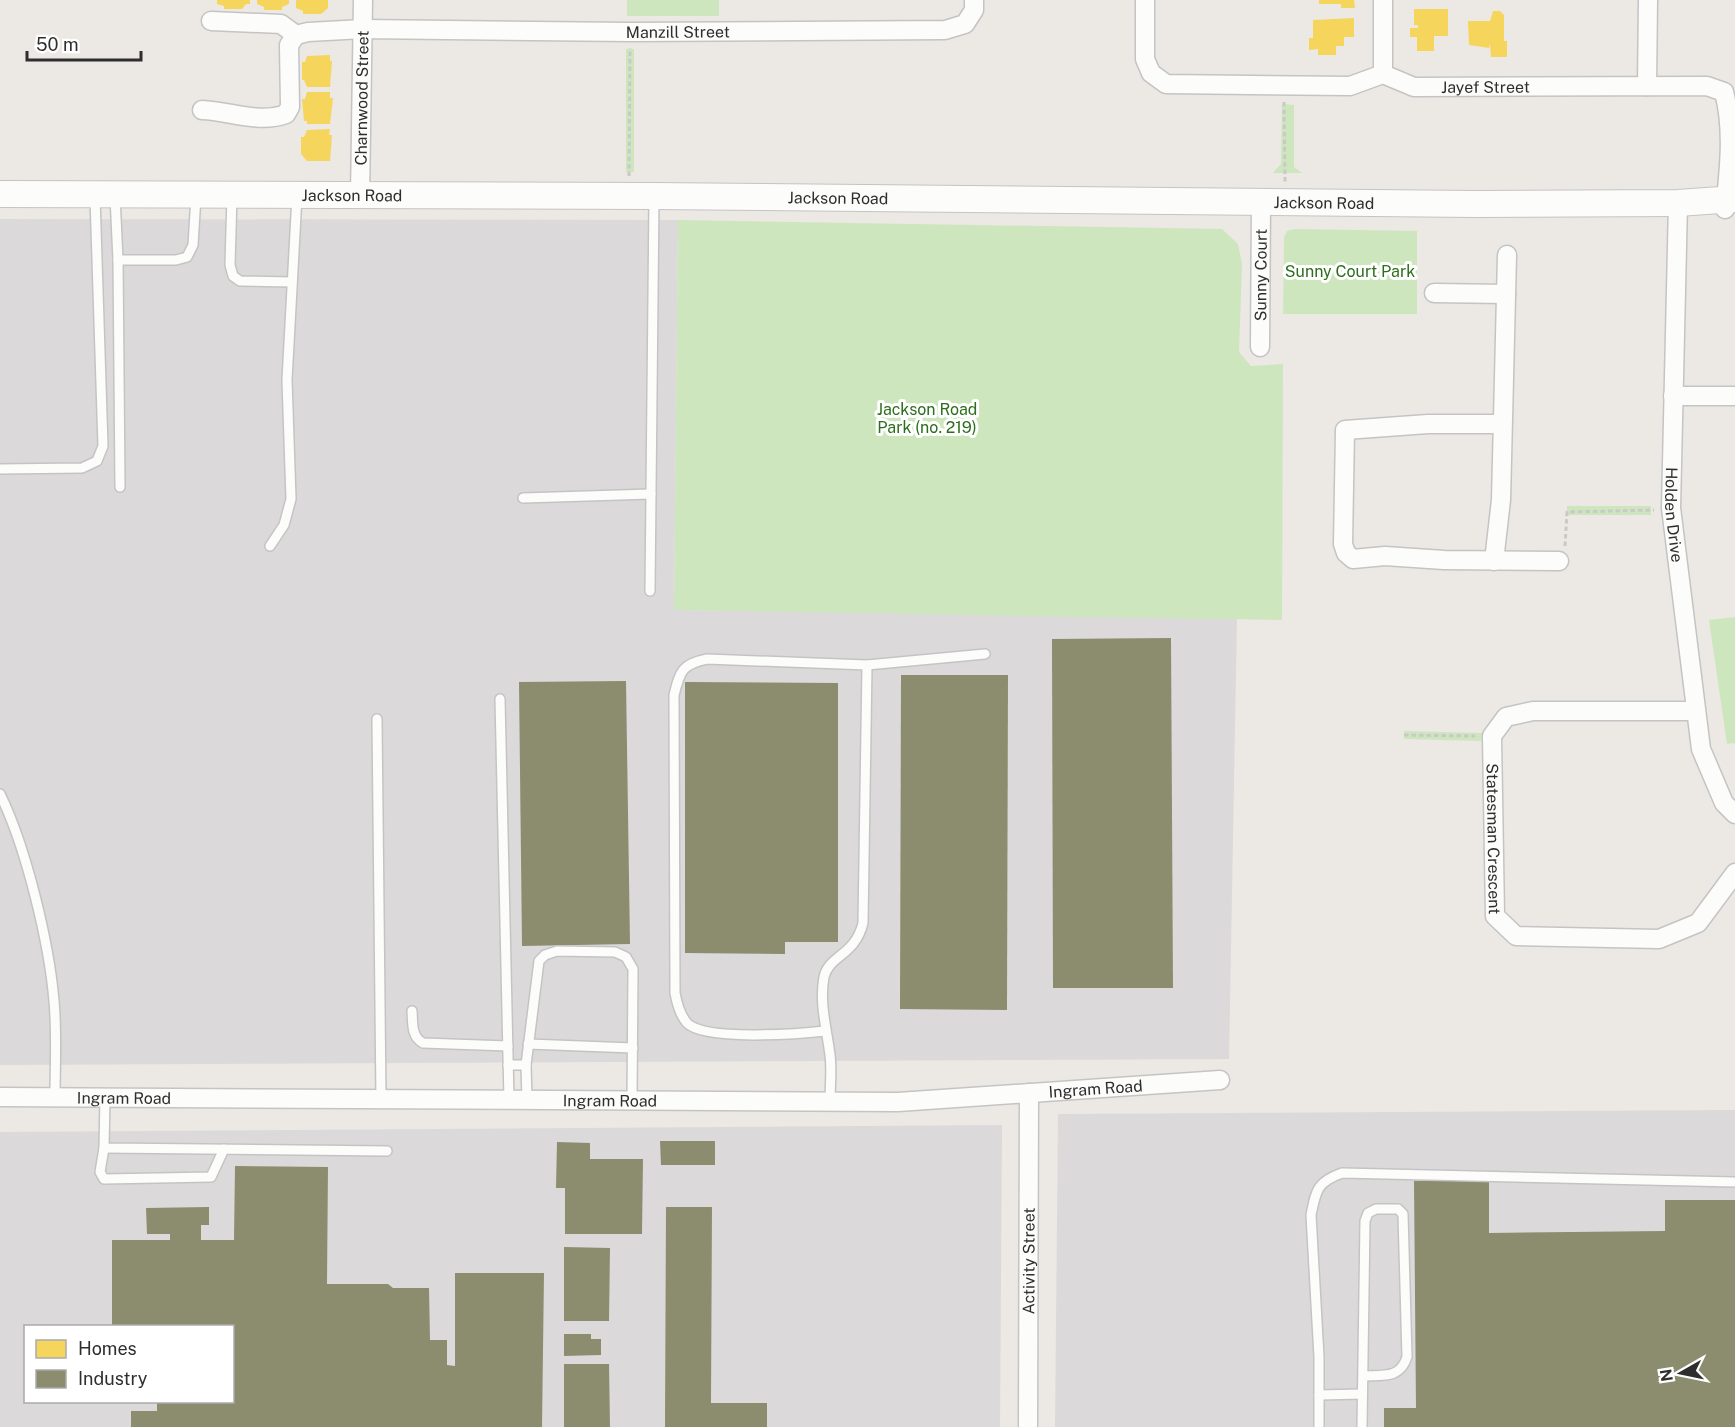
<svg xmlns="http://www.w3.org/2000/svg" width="1735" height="1427" font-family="'Public Sans',sans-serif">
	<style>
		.industrial { fill: #dcd9db; fill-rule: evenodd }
		.green { fill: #cee6be }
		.homes { fill: #f6d55c }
		.industry { fill: #8c8c6e }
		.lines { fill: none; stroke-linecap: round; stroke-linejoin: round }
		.lane-casing { stroke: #c5c4c5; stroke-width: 12 }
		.street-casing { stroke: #c5c4c5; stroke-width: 21 }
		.secondary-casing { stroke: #c5c4c5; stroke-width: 28 }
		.path { stroke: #c9c9c8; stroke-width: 3; stroke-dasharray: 4.5 3; stroke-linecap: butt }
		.lane { stroke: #fcfcfb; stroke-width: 9 }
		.street { stroke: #fcfcfb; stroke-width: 18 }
		.secondary { stroke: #fcfcfb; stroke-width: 26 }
		.labels { text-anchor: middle; stroke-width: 6; stroke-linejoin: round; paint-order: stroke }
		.street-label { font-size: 16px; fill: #2e2e2e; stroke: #fff }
		.park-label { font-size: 16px; fill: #2c6e1b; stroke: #fff }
	</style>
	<rect width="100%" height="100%" fill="#ece8e4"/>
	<!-- industrial -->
	<g class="industrial">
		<polygon points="0,219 678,220 674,610 1237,617 1229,1059 0,1065"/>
		<polygon points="1735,1110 1735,1427 1055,1427 1058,1114"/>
		<path d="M1002,1125L1000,1427H0V1132ZM26,1326H232V1402H26Z"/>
	</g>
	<!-- green -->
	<g class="green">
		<rect x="627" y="0" width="92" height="16"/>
		<rect x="626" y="49" width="8" height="123"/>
		<polygon points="1282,104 1294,105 1294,167 1302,173 1273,173 1281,164"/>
		<polygon points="678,220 1222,229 1238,244 1242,264 1239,352 1251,366 1283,364 1282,620 674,610"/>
		<polygon points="1294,229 1417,231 1417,314 1283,314 1284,237 1287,231"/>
		<rect x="1567" y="506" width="84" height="9"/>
		<polygon points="1735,617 1735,743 1727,744 1709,620"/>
		<polygon points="1404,731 1482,733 1481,741 1404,739"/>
	</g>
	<!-- homes -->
	<g class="homes">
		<polygon points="217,0 250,0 250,4 246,4 242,9 224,9 224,6 217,4"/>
		<polygon points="257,0 289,0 289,4 282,7 282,10 264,10 264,7 257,4"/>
		<polygon points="296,0 328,0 328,8 321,14 303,14 303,11 296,8"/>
		<polygon points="1319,0 1354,0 1355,8 1341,8 1341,4 1319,4"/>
		<polygon points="1414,9 1448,9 1448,36 1434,36 1434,51 1417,51 1417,37 1410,37 1410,28 1418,28 1418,25 1414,25"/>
		<polygon points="1493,11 1500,11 1504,15 1504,41 1507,41 1507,57 1491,57 1490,44 1489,48 1469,45 1468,21 1490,21"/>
		<polygon points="1354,18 1354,37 1344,37 1344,46 1336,46 1336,55 1318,55 1318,49 1309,50 1309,38 1313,38 1313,20"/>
		<polygon points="330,55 330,61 332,61 330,87 307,87 304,80 302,80 302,62 305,62 307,56"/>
		<polygon points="307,92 330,92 330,98 333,98 330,124 307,124 307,121 304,121 302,99 305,99"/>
		<polygon points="330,129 329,135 332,135 330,161 307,161 301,154 301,137 304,137 307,130"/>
	</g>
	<!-- industry -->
	<g class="industry">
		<polygon points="1171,638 1173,988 1053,988 1052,639"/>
		<polygon points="901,675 1008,675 1007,1010 900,1009"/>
		<polygon points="626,681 630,944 522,946 519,682"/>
		<polygon points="685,682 838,683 838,942 785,942 785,954 685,953"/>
		<polygon points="660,1141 715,1141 715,1165 661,1165"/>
		<polygon points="557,1142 590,1143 590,1159 643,1159 642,1234 565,1234 565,1188 556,1188"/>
		<polygon points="235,1166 328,1167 327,1284 388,1284 393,1288 429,1288 430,1340 447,1340 447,1365 455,1366 455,1273 544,1273 542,1427 131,1427 131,1411 157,1411 157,1402 232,1402 232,1326 112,1326 112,1240 170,1240 170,1234 147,1234 146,1208 209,1207 209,1225 201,1225 201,1240 234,1240"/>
		<polygon points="1489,1180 1489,1233 1665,1231 1665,1200 1735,1200 1735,1427 1384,1427 1384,1408 1416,1408 1414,1181"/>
		<polygon points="666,1207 712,1207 711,1403 767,1403 767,1427 665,1427"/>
		<polygon points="564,1247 610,1248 609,1321 564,1321"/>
		<polygon points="564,1334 591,1334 591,1339 601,1339 601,1355 564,1356"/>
		<polygon points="564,1364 609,1364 610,1427 564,1427"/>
	</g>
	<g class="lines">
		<defs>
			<g id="lane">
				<polyline points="115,196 118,260 176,260 187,257 193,245 196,196"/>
				<polyline points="232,196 230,265 233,276 240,281 292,282"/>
				<polyline points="118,260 120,487"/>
				<polyline points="0,469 82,468 97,461 103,446 95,197"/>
				<polyline points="523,498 651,494"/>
				<polyline points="270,546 284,525 291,499 287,380 297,196"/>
				<polyline points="650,591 654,198"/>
				<polyline points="500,699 509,1100"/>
				<polyline points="377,719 381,1100"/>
				<path d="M0,794C26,847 49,942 54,1001C57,1033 55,1065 55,1097"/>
				<path d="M412,1011C413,1024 411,1036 423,1043L508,1046"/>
				<path d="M825,1031C799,1034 704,1041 687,1023C680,1015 677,1004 675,993L674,695C680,671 682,664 707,659L867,665L985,654"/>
				<polyline points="528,1044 633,1048"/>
				<polyline points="508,1065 526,1065 539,961 545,955 557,951 615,952 626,957 633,969 632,1101"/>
				<polyline points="526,1065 527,1100"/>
				<polyline points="105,1097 104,1148 387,1151"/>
				<path d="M830,1101C830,1086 832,1070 830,1055C827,1030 819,1003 824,977C829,955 855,956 863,923L867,665"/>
				<polyline points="104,1148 100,1172 104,1179 211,1177 224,1149"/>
				<polyline points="1319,1395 1362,1394"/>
				<path d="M1319,1427V1357L1311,1215C1316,1190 1317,1182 1342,1173L1735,1182"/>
				<path d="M1362,1427L1365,1221L1368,1213L1376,1209H1398L1403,1214L1407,1357C1400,1379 1383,1375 1363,1376"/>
			</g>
			<g id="street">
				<path id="s1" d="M1145,0V59L1151,73L1166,84L1350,86L1383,74L1414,87L1707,86L1724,92C1734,130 1729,170 1725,209"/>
				<path id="s2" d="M211,21L281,24L296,35L308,32L363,29L630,32L945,30L965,24L974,10V0"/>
				<polyline points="1383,74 1383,0"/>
				<polyline points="1647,86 1648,0"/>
				<path d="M202,110C230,111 259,124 286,114L290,107L289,45L296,35"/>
				<path id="s3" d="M360,197L363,0"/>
				<path id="s4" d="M1678,203L1671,508L1701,749L1724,803L1735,814"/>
				<polyline points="1434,293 1506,294"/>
				<path id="s5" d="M1260,347L1261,202"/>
				<polyline points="1673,396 1735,396"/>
				<polyline points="1502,424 1428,424 1345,430 1343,544 1346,553 1353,559 1385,556 1444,560 1559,561"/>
				<polyline points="1494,561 1501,500 1507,255"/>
				<path id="s6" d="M1695,711H1533L1506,717L1492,736L1495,916L1516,936L1659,939L1698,923L1735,873"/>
				<path id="s7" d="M0,1097L898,1102L1220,1080"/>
				<path id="s8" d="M1028,1427L1029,1093"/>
			</g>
			<g id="secondary">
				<path id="s9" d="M0,194L654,196L1475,204L1678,203L1735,199"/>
			</g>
		</defs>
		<!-- lane casing -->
		<use href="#lane" class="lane-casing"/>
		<!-- street casing -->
		<use href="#street" class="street-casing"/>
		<!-- secondary casing -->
		<use href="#secondary" class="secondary-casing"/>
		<!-- path -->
		<g class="path">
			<polyline points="1284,102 1285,182"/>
			<polyline points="629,176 630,48"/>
			<polyline points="1565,546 1567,512 1654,510"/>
			<polyline points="1404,735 1475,736"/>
		</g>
		<!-- lane -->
		<use href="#lane" class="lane"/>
		<!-- street -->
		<use href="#street" class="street"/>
		<!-- secondary -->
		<use href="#secondary" class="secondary"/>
	</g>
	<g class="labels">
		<!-- street labels -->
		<g class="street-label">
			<text dy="6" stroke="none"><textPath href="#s2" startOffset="471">Manzill Street</textPath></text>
			<text dy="6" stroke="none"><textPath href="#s1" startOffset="417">Jayef Street</textPath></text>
			<text dy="6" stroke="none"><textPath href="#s3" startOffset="99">Charnwood Street</textPath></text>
			<text dy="6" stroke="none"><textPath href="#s9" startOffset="352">Jackson Road</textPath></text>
			<text dy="6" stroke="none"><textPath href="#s9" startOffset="838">Jackson Road</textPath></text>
			<text dy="6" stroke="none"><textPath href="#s9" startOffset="1324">Jackson Road</textPath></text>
			<text dy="6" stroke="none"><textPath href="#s5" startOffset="72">Sunny Court</textPath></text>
			<text dy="6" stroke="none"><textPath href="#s4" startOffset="312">Holden Drive</textPath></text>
			<text dy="6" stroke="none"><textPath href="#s6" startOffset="316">Statesman Crescent</textPath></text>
			<text dy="6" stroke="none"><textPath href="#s7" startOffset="1096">Ingram Road</textPath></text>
			<text dy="6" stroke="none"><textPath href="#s7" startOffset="124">Ingram Road</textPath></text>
			<text dy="6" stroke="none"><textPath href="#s7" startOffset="610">Ingram Road</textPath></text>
			<text dy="6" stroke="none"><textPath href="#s8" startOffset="166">Activity Street</textPath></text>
		</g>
		<!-- park labels -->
		<g class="park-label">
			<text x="1350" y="277">Sunny Court Park</text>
			<text x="927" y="415">Jackson Road<tspan x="927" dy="18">Park (no. 219)</tspan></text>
		</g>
	</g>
	<!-- legend -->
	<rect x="24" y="1325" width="210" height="78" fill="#ffffff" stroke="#ababab" stroke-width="1.5"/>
	<rect x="36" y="1340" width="30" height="18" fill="#f6d55c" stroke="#ababab" stroke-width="1.5"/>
	<text x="78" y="1355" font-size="18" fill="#2e2e2e">Homes</text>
	<rect x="36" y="1370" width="30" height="18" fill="#8c8c6e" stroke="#ababab" stroke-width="1.5"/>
	<text x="78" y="1385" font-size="18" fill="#2e2e2e">Industry</text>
	<!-- north arrow -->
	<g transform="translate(1681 1373) rotate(261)" stroke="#ffffff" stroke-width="4.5" paint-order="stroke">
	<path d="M0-4.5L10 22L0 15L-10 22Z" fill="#2e2e2e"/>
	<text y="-9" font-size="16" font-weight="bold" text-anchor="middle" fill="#2e2e2e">N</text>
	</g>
	<!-- scale -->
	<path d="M27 51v9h114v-9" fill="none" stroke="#2e2e2e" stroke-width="3"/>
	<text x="36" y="51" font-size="18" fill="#2e2e2e" stroke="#ffffff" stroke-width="4.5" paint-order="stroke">50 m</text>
</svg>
